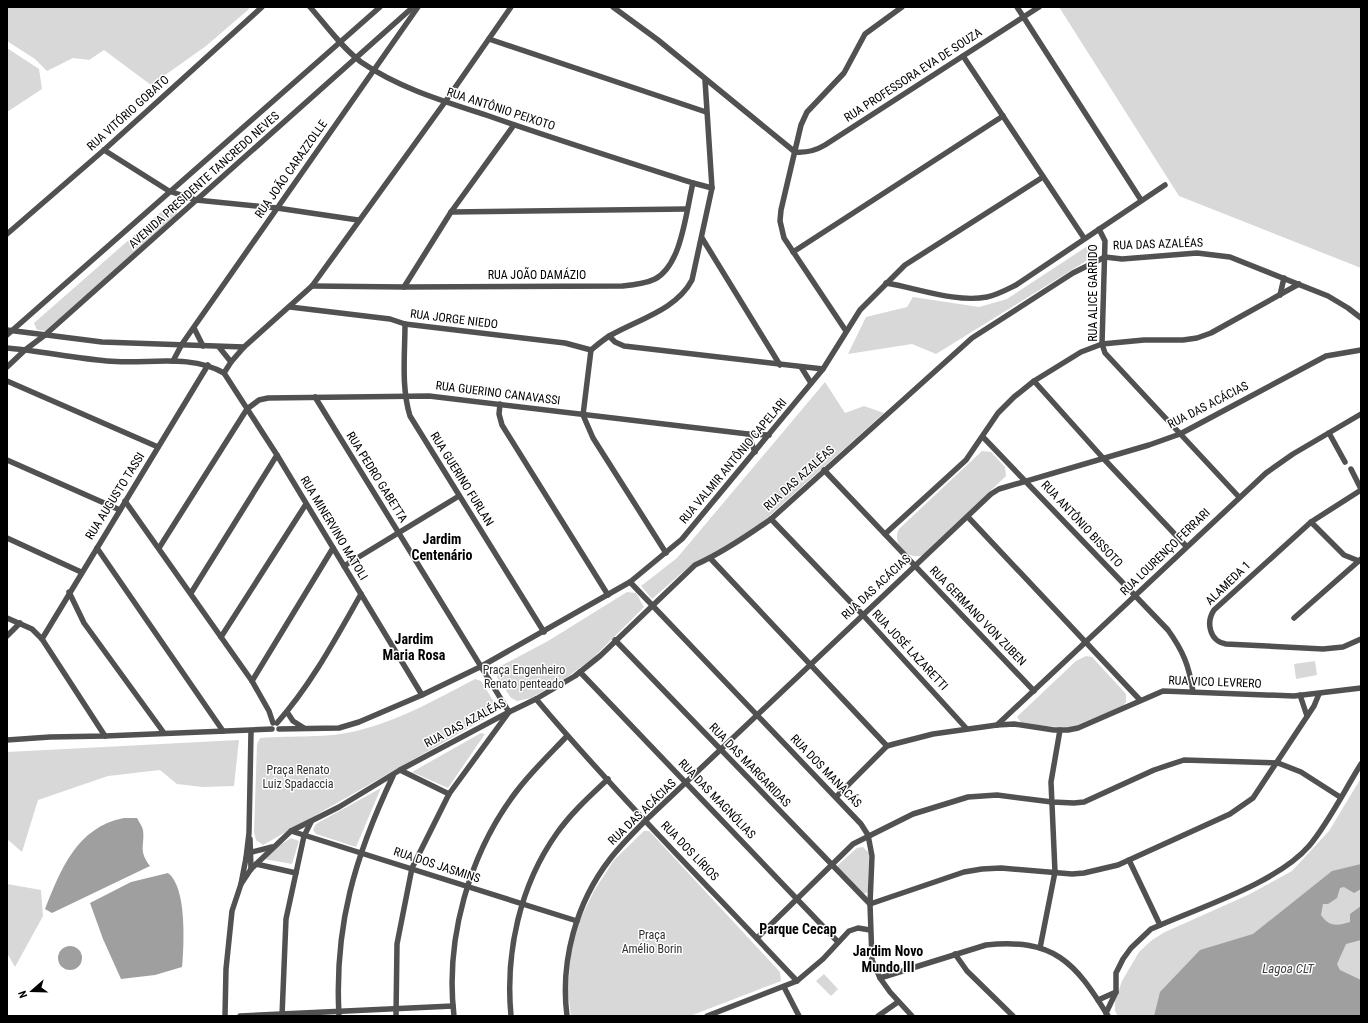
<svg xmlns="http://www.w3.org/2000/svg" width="1368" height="1023" font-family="'Roboto Condensed',sans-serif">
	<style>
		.green { fill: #d8d8d8 }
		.water { fill: #9f9f9f }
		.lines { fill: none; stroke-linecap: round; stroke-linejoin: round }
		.minor { stroke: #515151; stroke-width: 5.5 }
		.labels { text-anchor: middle; stroke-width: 3; stroke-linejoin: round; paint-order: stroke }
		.street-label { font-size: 12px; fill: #000; stroke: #fff }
		.park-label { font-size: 12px; fill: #2f2f2f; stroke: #fff }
		.water-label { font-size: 13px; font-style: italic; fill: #404040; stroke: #fff }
		.quarter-label { font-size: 14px; font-weight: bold; fill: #000; stroke: #fff }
	</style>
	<rect width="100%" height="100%" fill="#fff"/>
	<!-- green -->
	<g class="green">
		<polygon points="7,7 248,7 249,9 206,46 151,85 104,50 89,60 73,58 47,71 35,59 7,41"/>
		<polygon points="1059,7 1361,7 1361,268 1179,196"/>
		<polygon points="7,48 39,69 42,89 7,112"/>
		<polygon points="171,203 176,206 177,214 46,331 37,330 34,323"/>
		<polygon points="1086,247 1099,247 1096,255 936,354 912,344 848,354 866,317 907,307 913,297 979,307 1007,299"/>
		<polygon points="825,382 845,413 864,406 884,413 748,535 709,557 692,564 652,599 641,586 677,558"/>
		<path d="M982,451L991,452L1005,467L1006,476L923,555C908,561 891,543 899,529Z"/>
		<polygon points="627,592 636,593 644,607 593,658 566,678 531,698 517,701 511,698 497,677 497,668 548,641"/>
		<polygon points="1086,656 1092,657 1126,694 1126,702 1123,706 1070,728 1022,724 1017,717 1021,713 1076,661"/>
		<polygon points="1315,661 1317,675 1296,679 1294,664"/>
		<path d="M475,679L481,681L494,702L495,713L263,845L256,840L254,832L257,744L260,738C293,735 328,739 360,730C400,720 439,698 475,679Z"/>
		<polygon points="481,733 485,734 448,788 412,772"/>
		<polygon points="239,740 234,786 203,787 177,784 160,770 108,776 38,800 22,852 7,839 7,752"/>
		<polygon points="1361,778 1361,1016 1118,1016 1115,1011 1115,1001 1122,981 1139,952 1152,940 1165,932 1248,895 1292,871 1329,831"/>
		<polygon points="381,788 356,847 316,834 313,830 316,824"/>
		<polygon points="644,831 649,831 654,836 780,972 781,981 690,1016 571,1016 568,992 572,936 594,891 614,860"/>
		<polygon points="291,838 299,841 292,864 264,859 266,854"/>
		<polygon points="863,847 869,853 868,892 863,894 838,869 838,865 857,848"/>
		<polygon points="7,884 41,890 43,916 15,967 7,953"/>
		<polygon points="824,974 838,989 831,996 816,981"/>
	</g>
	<!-- water -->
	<g class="water">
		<path d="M124,818H137C139,822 142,826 143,830C145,846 138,850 150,866L52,913L45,909C61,869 77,827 124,818Z"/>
		<path d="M1361,864V889L1354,893L1344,887L1340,888L1337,898L1328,904H1323L1321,915C1329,927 1337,926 1350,922V914L1361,906V940L1346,944L1337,964L1340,970L1361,980V1016H1154L1160,992L1200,950L1253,934L1332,871Z"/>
		<path d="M168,873C187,887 184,945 182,967L155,975L121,979L103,939L90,903L131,882Z"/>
		<circle cx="70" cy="958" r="12"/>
	</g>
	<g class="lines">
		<!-- minor -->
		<g class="minor">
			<path d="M310,7C326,25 341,47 361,62C399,88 443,101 486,115C554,139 624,161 693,183L712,188"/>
			<polyline points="613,7 658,40 795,152"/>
			<polyline points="1017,7 1141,200"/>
			<polyline points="489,39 706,112"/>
			<polyline points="963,56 1084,238"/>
			<polyline points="104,150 169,191 196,200 277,208 358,220"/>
			<path d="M795,152C807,153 815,151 825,145L1039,7"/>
			<polyline points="451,212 686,209"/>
			<polyline points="1099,229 1105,241 1102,344 1105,353 1239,497"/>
			<polyline points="7,234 104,150 262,7"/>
			<polyline points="702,238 780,365"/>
			<polyline points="793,252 1003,116"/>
			<path d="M886,283C917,288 956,303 987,297C997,295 1006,290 1016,285L1165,185"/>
			<path d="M312,286L404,287L622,286C633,285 645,284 655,279C682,265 686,211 693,183"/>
			<polyline points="404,287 451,212 514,125"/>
			<polyline points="1280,295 1284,278"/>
			<polyline points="290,307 390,319 405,324 565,343 591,350"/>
			<path d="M405,324C405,354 401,387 410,416L544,632"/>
			<polyline points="194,328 203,346"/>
			<polyline points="7,330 102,342 244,347"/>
			<polyline points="846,331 784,238 780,221 781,210 801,125 807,112 844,73 865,34 902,7"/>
			<polyline points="7,335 380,7"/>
			<polyline points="609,336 615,342 624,346 823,369"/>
			<path d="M7,348C40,351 74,358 107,361C146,365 189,353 224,373L231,362L219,347"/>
			<path d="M591,350C597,345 604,339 611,335C639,319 676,310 692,280L712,188L705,80"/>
			<polyline points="591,350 583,415 593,438 666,553"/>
			<polyline points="173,361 182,344 418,7"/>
			<polyline points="231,362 244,347 312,286 445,102 511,7"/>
			<polyline points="7,367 25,350 45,335 413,7"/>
			<polyline points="801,367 811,383"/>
			<polyline points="224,373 277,455 422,695"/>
			<polyline points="7,381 158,447"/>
			<polyline points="1034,381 1103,458 1186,546"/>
			<polyline points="315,397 509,712 449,794 412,868 397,944 396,1016"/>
			<polyline points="500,404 499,414 502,425 608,595"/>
			<polyline points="1329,433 1345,462"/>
			<polyline points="748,434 755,452"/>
			<path d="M983,437L1168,630C1183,651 1189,665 1193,692"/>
			<polyline points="7,460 120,510"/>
			<polyline points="1351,469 1361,489"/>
			<polyline points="824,470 1034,691"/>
			<path d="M1361,490L1311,522L1214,610C1206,622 1209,641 1226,644L1323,649L1343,647L1361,639"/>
			<polyline points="125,501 252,681 269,711 273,723"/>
			<polyline points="968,517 1140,700"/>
			<polyline points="771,519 863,615 966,728"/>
			<polyline points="1311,522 1344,555 1359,561"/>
			<polyline points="885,534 966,460 998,413 1014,397 1034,381 1081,352 1102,344 1144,340 1183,340 1197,338 1211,333 1299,284"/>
			<polyline points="7,538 81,572"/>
			<polyline points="97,548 223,731"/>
			<polyline points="159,548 247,409 259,400 268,398 429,396 748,434 769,435"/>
			<polyline points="710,558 887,746"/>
			<polyline points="344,566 459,496"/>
			<polyline points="630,582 861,824 868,835 872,856 870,904 872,960 880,978 890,992 912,1016"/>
			<polyline points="69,592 84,623 164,733"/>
			<polyline points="191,593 277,455"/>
			<polyline points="7,618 32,629 42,639 105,736"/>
			<polyline points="1294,618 1361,559"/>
			<polyline points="7,636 20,623"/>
			<polyline points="221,637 306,504"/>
			<polyline points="42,639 208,365"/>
			<polyline points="615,640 870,904 964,872 982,869 1001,868 1072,874 1084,873 1118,865 1230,814 1253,798 1314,706 1319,694"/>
			<polyline points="580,672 838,942"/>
			<polyline points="252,681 333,548"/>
			<polyline points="1300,695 1307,716"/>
			<path d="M536,699C619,797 710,888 797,981"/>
			<polyline points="287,712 293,721 304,728"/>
			<path d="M277,723C311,685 336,638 361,594"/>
			<polyline points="997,725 1266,473 1293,454 1361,414"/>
			<polyline points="279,729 339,728 359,722 422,695 480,667 630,582 682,539 823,369 860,310 905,265 1043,177"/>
			<polyline points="7,740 50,737 105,736 272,729"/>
			<polyline points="400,770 449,794"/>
			<polyline points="836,797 887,746 894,744 933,734 997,725 1014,724 1054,730 1068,730 1078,728 1163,691 1294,696 1361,688"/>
			<polyline points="291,831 577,921"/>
			<polyline points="250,839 251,869"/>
			<polyline points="246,858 249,833 251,732"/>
			<polyline points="1129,860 1160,925"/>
			<polyline points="256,864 296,873"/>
			<path d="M241,884L251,869L291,831L339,807L400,770L509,712L536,699L575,676L600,656L695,565C722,553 747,536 771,519L972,338L1073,273L1105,257L1122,259L1197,253L1230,257L1328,296L1348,308L1361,318"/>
			<polyline points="757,938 853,844 913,814 968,797 997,795 1052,802 1074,803 1084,802 1154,770 1184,760 1278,763 1301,772 1340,797"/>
			<polyline points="1040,948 1055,872 1051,782 1060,730"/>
			<polyline points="955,954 967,971 1013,1016"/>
			<path d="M880,978L986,945C1054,938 1075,962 1108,1016"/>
			<polyline points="784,987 799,1016"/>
			<polyline points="1098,1000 1116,992"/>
			<path d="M1106,1013L1116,992V973L1123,959L1131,948L1151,929C1197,908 1276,884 1309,846C1329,822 1344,791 1361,764"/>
			<polyline points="225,1016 226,969 232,911 241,884 246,858 252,852 272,847"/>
			<polyline points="240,1016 453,1006"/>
			<polyline points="282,1016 286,919 304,836 311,822"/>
			<path d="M339,1016C334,926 355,856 393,776"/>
			<path d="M454,1016C445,939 469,854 516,792C531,772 550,754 567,736"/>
			<path d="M511,1016C505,952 520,885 557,833C572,812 590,796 608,779"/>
			<path d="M567,1016C560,961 576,903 610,859C620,846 633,833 645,821L991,494L999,489L1149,445L1180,434L1326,356L1361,350"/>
			<polyline points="707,1016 797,981 823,959 849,931 858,928 870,930"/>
			<polyline points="878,1016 898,1002"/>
		</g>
	</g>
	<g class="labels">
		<!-- street labels -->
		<g class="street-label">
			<text transform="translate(913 75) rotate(-33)" y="4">RUA PROFESSORA EVA DE SOUZA</text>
			<text transform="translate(501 109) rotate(18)" y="4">RUA ANTÔNIO PEIXOTO</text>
			<text transform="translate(128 113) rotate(-42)" y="4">RUA VITÓRIO GOBATO</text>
			<text transform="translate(291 169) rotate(-55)" y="4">RUA JOÃO CARAZZOLLE</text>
			<text transform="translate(204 180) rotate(-42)" y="4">AVENIDA PRESIDENTE TANCREDO NEVES</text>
			<text transform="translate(1158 244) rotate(-2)" y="4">RUA DAS AZALÉAS</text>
			<text x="537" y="279">RUA JOÃO DAMÁZIO</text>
			<text transform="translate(1093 293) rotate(-90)" y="4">RUA ALICE GARRIDO</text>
			<text transform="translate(454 319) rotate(7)" y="4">RUA JORGE NIEDO</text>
			<text transform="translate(498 393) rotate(7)" y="4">RUA GUERINO CANAVASSI</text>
			<text transform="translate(1208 405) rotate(-27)" y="4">RUA DAS ACÁCIAS</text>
			<text transform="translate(733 461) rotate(-50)" y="4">RUA VALMIR ANTÔNIO CAPELARI</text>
			<text transform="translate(377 477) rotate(58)" y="4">RUA PEDRO GABETTA</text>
			<text transform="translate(799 478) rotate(-42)" y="4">RUA DAS AZALÉAS</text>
			<text transform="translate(462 479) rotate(58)" y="4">RUA GUERINO FURLAN</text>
			<text transform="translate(115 496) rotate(-58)" y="4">RUA AUGUSTO TASSI</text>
			<text transform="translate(1082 524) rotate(47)" y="4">RUA ANTÔNIO BISSOTO</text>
			<text transform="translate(334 528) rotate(59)" y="4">RUA MINERVINO MATOLI</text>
			<text transform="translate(1165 552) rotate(-44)" y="4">RUA LOURENÇO FERRARI</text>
			<text transform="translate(1228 583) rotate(-44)" y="4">ALAMEDA 1</text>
			<text transform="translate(876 587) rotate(-43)" y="4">RUA DAS ACÁCIAS</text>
			<text transform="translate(978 616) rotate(46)" y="4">RUA GERMANO VON ZUBEN</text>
			<text transform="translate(910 650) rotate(47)" y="4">RUA JOSÉ LAZARETTI</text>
			<text transform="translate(1215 682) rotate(2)" y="4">RUA VICO LEVRERO</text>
			<text transform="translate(465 723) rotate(-28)" y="4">RUA DAS AZALÉAS</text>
			<text transform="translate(750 765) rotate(46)" y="4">RUA DAS MARGARIDAS</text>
			<text transform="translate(826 771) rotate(46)" y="4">RUA DOS MANACÁS</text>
			<text transform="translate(717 799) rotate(46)" y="4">RUA DAS MAGNÓLIAS</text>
			<text transform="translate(642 812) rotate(-44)" y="4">RUA DAS ACÁCIAS</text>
			<text transform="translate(690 851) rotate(46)" y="4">RUA DOS LÍRIOS</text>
			<text transform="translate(437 865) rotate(18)" y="4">RUA DOS JASMINS</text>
		</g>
		<!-- park labels -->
		<g class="park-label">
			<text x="524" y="674">Praça Engenheiro<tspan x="524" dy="14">Renato penteado</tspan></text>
			<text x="298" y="774">Praça Renato<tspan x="298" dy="14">Luiz Spadaccia</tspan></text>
			<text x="652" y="939">Praça<tspan x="652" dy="14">Amélio Borin</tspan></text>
		</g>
		<!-- water labels -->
		<g class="water-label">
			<text x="1288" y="973">Lagoa CLT</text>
		</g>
		<!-- quarter labels -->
		<g class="quarter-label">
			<text x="442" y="544">Jardim<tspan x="442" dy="16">Centenário</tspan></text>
			<text x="414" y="644">Jardim<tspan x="414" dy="16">Maria Rosa</tspan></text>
			<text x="798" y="934">Parque Cecap</text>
			<text x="888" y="956">Jardim Novo<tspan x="888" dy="16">Mundo III</tspan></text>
		</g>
	</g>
	<!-- border -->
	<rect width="1368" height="1023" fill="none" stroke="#000000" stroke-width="16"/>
	<!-- north arrow -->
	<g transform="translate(32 991) rotate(250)" stroke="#ffffff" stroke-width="3" paint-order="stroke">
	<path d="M0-3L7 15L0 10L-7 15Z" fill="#000000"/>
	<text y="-6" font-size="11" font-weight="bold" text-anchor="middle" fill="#000000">N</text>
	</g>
</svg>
